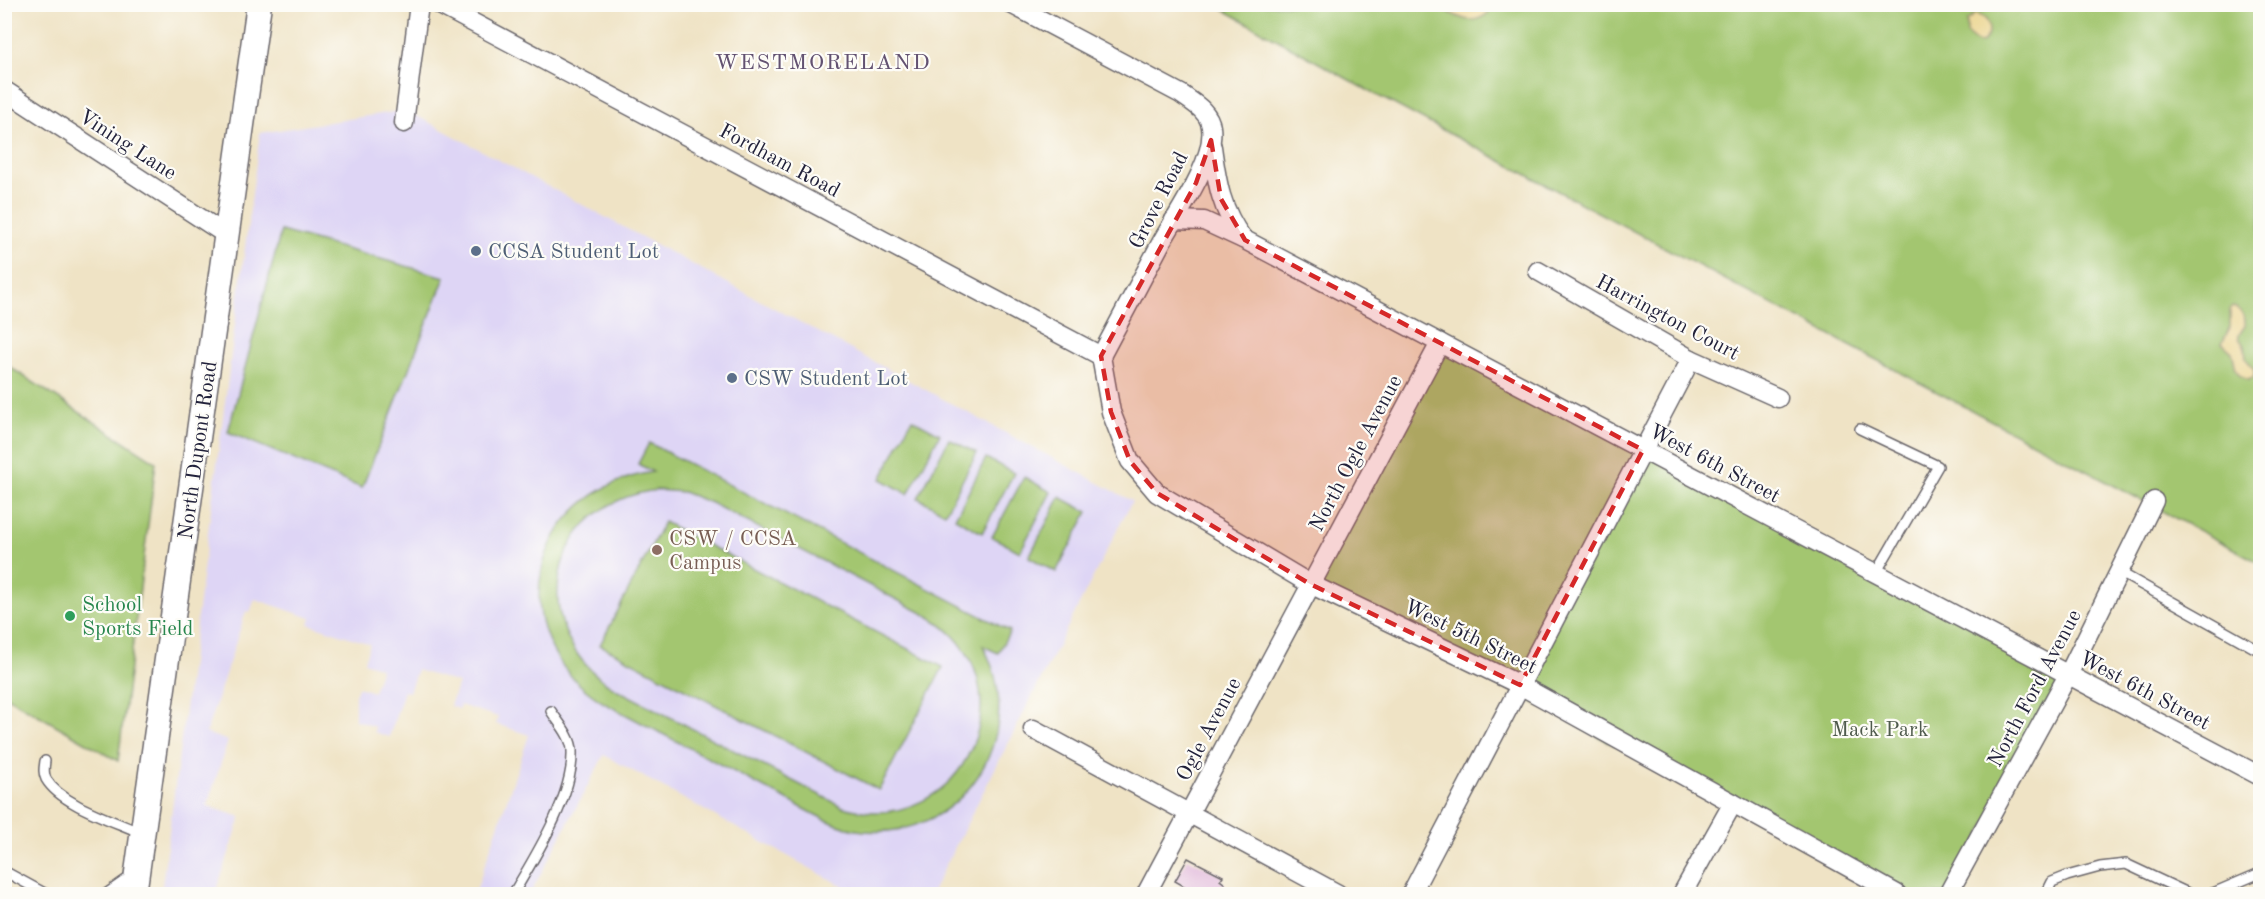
<svg xmlns="http://www.w3.org/2000/svg" width="2265" height="899" font-family="'Old Standard TT',serif">
	<style>
		.built { fill: #ded5f5 }
		.green { fill: #a3c66f; stroke: #627455; stroke-width: 1.5; fill-rule: evenodd }
		.sand { fill: #eeda9e; stroke: #887e6c; stroke-width: 1.5 }
		.building { fill: #dbaad5 }
		.lines { fill: none; stroke-linecap: round; stroke-linejoin: round }
		.lane-casing { stroke: #6a666b; stroke-width: 12 }
		.street-casing { stroke: #6a666b; stroke-width: 21 }
		.secondary-casing { stroke: #6a666b; stroke-width: 27 }
		.lane { stroke: #fff; stroke-width: 9 }
		.street { stroke: #fff; stroke-width: 18 }
		.secondary { stroke: #fff; stroke-width: 24 }
		.marked { fill: #d62828; fill-opacity: 0.2; stroke: #d62828; stroke-width: 4.5; stroke-dasharray: 12 8; stroke-linejoin: round }
		.service-dot { fill: #5c6f8a; stroke: #fdfcf7; stroke-width: 2 }
		.education-dot { fill: #8d6e63; stroke: #fdfcf7; stroke-width: 2 }
		.leisure-dot { fill: #2e9e5b; stroke: #fdfcf7; stroke-width: 2 }
		.labels { text-anchor: middle; stroke-width: 4.5; stroke-linejoin: round; paint-order: stroke }
		.street-label { font-size: 21px; fill: #22223b; stroke: #fdfcf7 }
		.service-label { font-size: 21px; fill: #4e5e75; stroke: #fdfcf7; text-anchor: start }
		.education-label { font-size: 21px; fill: #785e54; stroke: #fdfcf7; text-anchor: start }
		.leisure-label { font-size: 21px; fill: #27864d; stroke: #fdfcf7; text-anchor: start }
		.park-label { font-size: 21px; fill: #4f5b4d; stroke: #fdfcf7 }
		.neighbourhood-label { font-size: 22px; letter-spacing: 1.5px; fill: #635271; stroke: #fdfcf7 }
	</style>
	<rect width="100%" height="100%" fill="#fdfcf7"/>
	<filter id="ink" filterUnits="userSpaceOnUse"><feTurbulence type="fractalNoise" baseFrequency=".0167" numOctaves="2"/><feDisplacementMap in="SourceGraphic" scale="12" xChannelSelector="R" yChannelSelector="G"/><feConvolveMatrix kernelMatrix="1 2 1 2 8 2 1 2 1" color-interpolation-filters="sRGB"/></filter>
	<filter id="wash" filterUnits="userSpaceOnUse"><feTurbulence type="fractalNoise" baseFrequency=".008" numOctaves="4" result="noise"/><feDisplacementMap in="SourceGraphic" scale="24" xChannelSelector="R" yChannelSelector="G"/><feGaussianBlur stdDeviation="1.35" result="paint"/><feColorMatrix in="noise" values="0 0 0 0 0 0 0 0 0 0 0 0 0 0 0 0 0 1.4 0 .05"/><feComposite in="paint" operator="in"/></filter>
	<g filter="url(#wash)">
		<rect width="100%" height="100%" fill="#efe3c5"/>
		<!-- built -->
		<polygon class="built" points="406,110 1132,501 931,894 857,894 604,755 530,894 475,894 529,735 496,724 498,717 460,705 459,709 450,706 458,683 417,670 409,692 404,691 389,737 374,732 375,727 355,720 355,695 358,687 373,692 381,668 364,662 370,644 309,624 311,618 255,599 250,612 246,611 206,733 228,741 207,806 241,817 215,894 161,894 260,133"/>
		<!-- green -->
		<g class="green">
			<polygon points="1215,5 2260,5 2260,563 1369,91"/>
			<polygon points="281,231 445,277 362,488 228,432"/>
			<polygon points="1440,343 2068,675 1948,894 1897,894 1310,584"/>
			<polygon points="5,364 156,462 118,761 5,696"/>
			<polygon points="912,419 940,434 908,494 881,479"/>
			<polygon points="949,439 977,453 945,513 918,498"/>
			<path d="M649,443L1010,631L998,653L983,646C1032,736 960,846 856,830C841,827 827,821 814,814L604,703C496,637 530,491 653,472L638,464ZM657,490L683,492L711,503L928,616C1036,680 964,842 843,807L614,688C522,631 548,503 657,490Z"/>
			<polygon points="986,458 1014,473 982,533 955,518"/>
			<polygon points="1024,477 1051,492 1020,552 992,537"/>
			<polygon points="1060,497 1088,512 1056,572 1029,557"/>
			<polygon points="664,522 943,667 879,790 600,645"/>
		</g>
		<!-- sand -->
		<g class="sand">
			<path d="M1436,5H1487L1489,12C1471,30 1452,13 1436,5Z"/>
			<path d="M1975,14C1991,18 1992,29 1984,42L1978,43L1967,34V21Z"/>
			<path d="M2233,307C2243,310 2246,317 2245,326C2233,342 2241,335 2245,349C2246,352 2245,356 2246,359C2251,365 2257,370 2253,378L2248,380C2233,374 2236,364 2232,352L2222,343L2230,327V310Z"/>
		</g>
		<g id="blocks">
			<!-- building -->
			<polygon class="building" points="1188,858 1223,876 1220,880 1225,884 1220,894 1198,894 1175,881"/>
		</g>
	</g>
	<g filter="url(#ink)">
		<use href="#blocks" fill-opacity="0" stroke="#6a666b" stroke-width="1.5"/>
		<g class="lines">
			<defs>
				<g id="lane">
					<polyline points="1860,429 1938,466 1876,573"/>
					<polyline points="2119,572 2260,651"/>
					<path d="M45,761C44,768 43,773 46,779C61,805 115,821 141,833"/>
					<polyline points="4,871 46,894"/>
					<polyline points="106,894 133,875"/>
					<path d="M513,894C535,857 574,795 572,751C572,737 558,722 551,711"/>
					<polyline points="2046,894 2052,882 2067,876 2100,867 2126,864 2190,894"/>
					<polyline points="2204,894 2213,893 2260,873"/>
				</g>
				<g id="street">
					<polyline points="438,4 1101,356"/>
					<path d="M1011,4L1181,94C1193,103 1209,111 1211,127C1216,160 1177,214 1161,243C1141,281 1121,318 1101,356"/>
					<polyline points="4,90 228,236"/>
					<polyline points="404,123 419,4"/>
					<path d="M1212,147C1217,183 1221,210 1243,239"/>
					<polyline points="1174,220 1204,221 1245,240 2260,776"/>
					<polyline points="1538,271 1691,359 1778,398"/>
					<polyline points="1101,356 1111,412 1130,461 1157,493 1310,584 1520,685 1897,894"/>
					<polyline points="1033,729 1338,894"/>
					<polyline points="1146,894 1440,343"/>
					<polyline points="1411,894 1691,359"/>
					<polyline points="1682,894 1733,803"/>
					<polyline points="1948,894 2068,675 2154,501"/>
				</g>
				<polyline id="secondary" points="134,894 259,4"/>
			</defs>
			<!-- lane casing -->
			<use href="#lane" class="lane-casing"/>
			<!-- street casing -->
			<use href="#street" class="street-casing"/>
			<!-- secondary casing -->
			<use href="#secondary" class="secondary-casing"/>
			<!-- lane -->
			<use href="#lane" class="lane"/>
			<!-- street -->
			<use href="#street" class="street"/>
			<!-- secondary -->
			<use href="#secondary" class="secondary"/>
		</g>
	</g>
	<!-- marked area -->
	<path class="marked" d="M1211,140L1221,199L1245,240L1643,450L1520,685L1310,584L1157,493L1130,461L1111,412L1101,356L1196,183Z"/>
	<!-- markers -->
	<g class="service-dot">
		<circle cx="476" cy="251" r="6"/>
		<circle cx="732" cy="378" r="6"/>
	</g>
	<circle class="education-dot" cx="657" cy="550" r="6"/>
	<circle class="leisure-dot" cx="70" cy="616" r="6"/>
	<g class="labels">
		<!-- street labels -->
		<g class="street-label">
			<text transform="translate(128 144) rotate(33)" y="7">Vining Lane</text>
			<text transform="translate(780 160) rotate(28)" y="7">Fordham Road</text>
			<text transform="translate(1158 200) rotate(-63)" y="7">Grove Road</text>
			<text transform="translate(1668 317) rotate(28)" y="7">Harrington Court</text>
			<text transform="translate(197 450) rotate(-82)" y="7">North Dupont Road</text>
			<text transform="translate(1355 453) rotate(-62)" y="7">North Ogle Avenue</text>
			<text transform="translate(1715 463) rotate(28)" y="7">West 6th Street</text>
			<text transform="translate(1471 636) rotate(26)" y="7">West 5th Street</text>
			<text transform="translate(2034 688) rotate(-62)" y="7">North Ford Avenue</text>
			<text transform="translate(2145 690) rotate(28)" y="7">West 6th Street</text>
			<text transform="translate(1208 729) rotate(-62)" y="7">Ogle Avenue</text>
		</g>
		<!-- service labels -->
		<g class="service-label">
			<text x="488" y="258">CCSA Student Lot</text>
			<text x="744" y="385">CSW Student Lot</text>
		</g>
		<!-- education labels -->
		<g class="education-label">
			<text x="669" y="545">CSW / CCSA<tspan x="669" dy="24">Campus</tspan></text>
		</g>
		<!-- leisure labels -->
		<g class="leisure-label">
			<text x="82" y="611">School<tspan x="82" dy="24">Sports Field</tspan></text>
		</g>
		<!-- park labels -->
		<g class="park-label">
			<text x="1880" y="736">Mack Park</text>
		</g>
		<!-- neighbourhood labels -->
		<g class="neighbourhood-label">
			<text x="823" y="69">WESTMORELAND</text>
		</g>
	</g>
	<!-- margin -->
	<rect width="2265" height="899" fill="none" stroke="#fdfcf7" stroke-width="24"/>
</svg>
